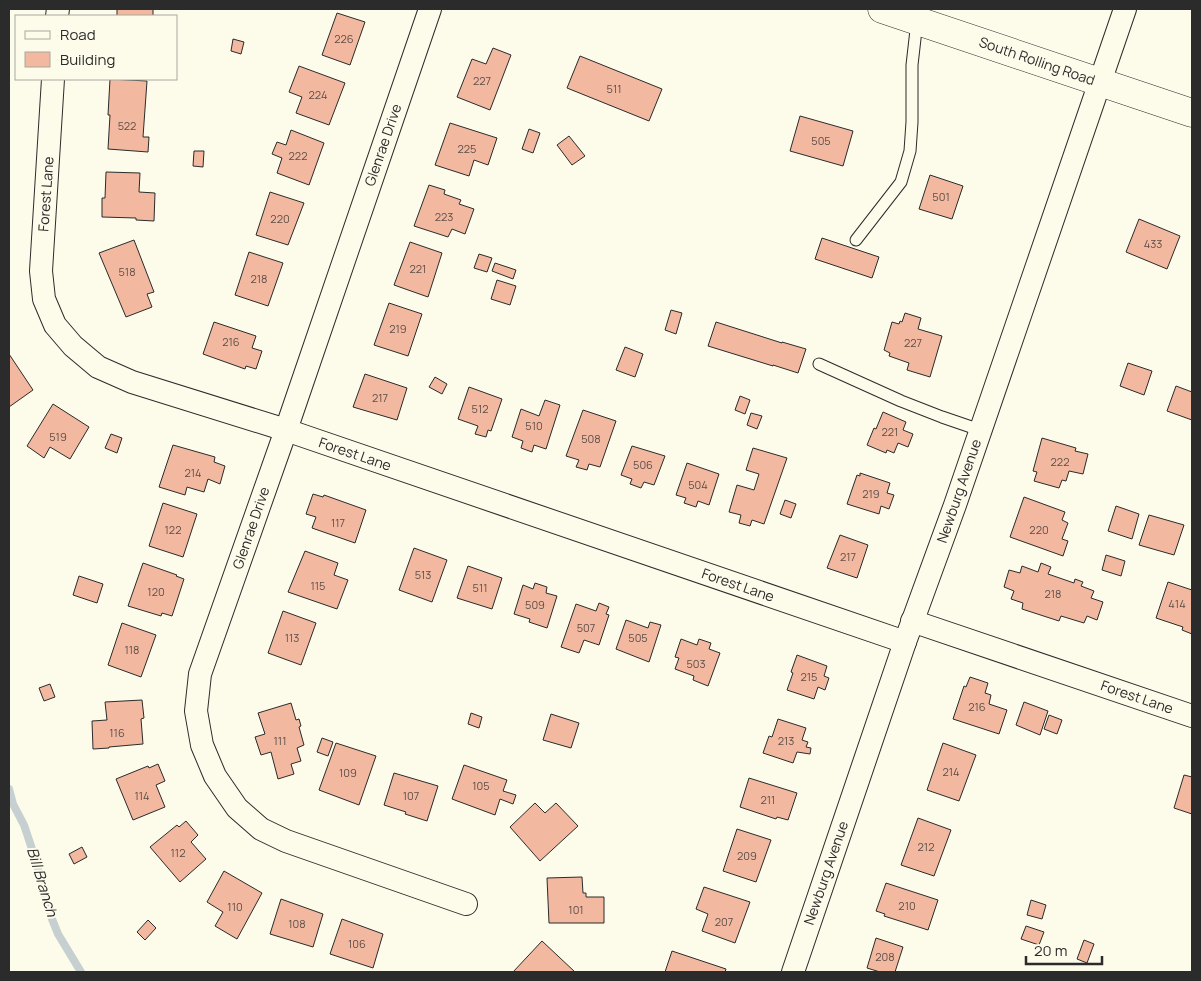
<svg xmlns="http://www.w3.org/2000/svg" width="1201" height="981" font-family="Manrope,sans-serif">
	<style>
		.lines { fill: none; stroke-linecap: round; stroke-linejoin: round }
		.stream { stroke: #c7d0d0; stroke-width: 8 }
		.building { fill: #f2b8a0; stroke: #2b2b2b }
		.lane-casing { stroke: #2b2b2b; stroke-width: 13 }
		.street-casing { stroke: #2b2b2b; stroke-width: 24 }
		.primary-casing { stroke: #2b2b2b; stroke-width: 29 }
		.lane { stroke: #fdfbea; stroke-width: 11 }
		.street { stroke: #fdfbea; stroke-width: 22 }
		.primary { stroke: #fdfbea; stroke-width: 28 }
		.labels { text-anchor: middle; stroke-width: 4; stroke-linejoin: round; paint-order: stroke }
		.number-label { font-size: 11px; fill: #5d4e48 }
		.street-label { font-size: 14px; fill: #2b2b2b; stroke: #fdfbea }
		.water-label { font-size: 15px; font-style: italic; fill: #2b2b2b; stroke: #fdfbea }
	</style>
	<rect width="100%" height="100%" fill="#fdfbea"/>
	<g class="lines">
		<!-- stream -->
		<polyline class="stream" points="9,789 13,804 24,825 34,855 52,919 58,934 81,972"/>
	</g>
	<!-- building -->
	<g class="building">
		<rect x="117" y="9" width="36" height="7"/>
		<polygon points="337,13 365,22 350,65 322,55"/>
		<polygon points="233,39 244,42 241,54 231,51"/>
		<polygon points="493,48 511,55 490,110 457,97 472,59 486,64"/>
		<polygon points="580,56 662,89 649,121 567,88"/>
		<polygon points="299,66 345,83 329,125 296,113 302,97 289,92"/>
		<polygon points="110,79 147,81 143,137 149,137 148,152 108,149 110,115 108,115"/>
		<polygon points="800,116 853,131 843,166 790,151"/>
		<polygon points="450,123 497,138 488,165 474,160 469,176 435,165"/>
		<polygon points="529,129 540,133 533,153 522,149"/>
		<polygon points="291,130 324,143 309,185 277,173 282,158 272,154 277,142 286,145"/>
		<polygon points="569,136 585,156 572,165 557,145"/>
		<polygon points="194,151 204,151 203,167 193,166"/>
		<polygon points="106,172 140,173 139,192 155,193 154,221 136,220 136,218 102,217 102,198 105,198"/>
		<polygon points="930,175 963,186 952,219 919,209"/>
		<polygon points="429,185 445,190 444,194 461,200 459,204 474,209 465,234 452,229 448,237 414,226"/>
		<polygon points="270,192 304,203 288,245 256,235"/>
		<polygon points="1139,219 1180,236 1167,269 1126,252"/>
		<polygon points="822,238 879,257 872,278 815,259"/>
		<polygon points="134,240 154,292 147,294 152,307 126,317 99,253"/>
		<polygon points="410,242 442,253 428,297 394,285"/>
		<polygon points="249,252 283,263 268,306 235,295"/>
		<polygon points="479,254 492,258 487,272 474,268"/>
		<polygon points="495,263 516,270 513,279 492,271"/>
		<polygon points="497,280 516,286 510,305 491,299"/>
		<polygon points="389,303 422,314 408,356 374,345"/>
		<polygon points="671,310 682,313 676,334 665,330"/>
		<polygon points="905,313 921,318 918,329 942,336 930,377 907,370 909,363 889,356 890,353 884,350 892,322 899,324 900,321 902,322"/>
		<polygon points="214,322 256,336 252,348 262,351 256,369 246,366 245,369 203,354"/>
		<polygon points="716,322 782,343 782,342 806,349 798,373 773,365 773,366 708,346"/>
		<polygon points="625,347 643,354 635,377 616,370"/>
		<polygon points="9,354 33,390 9,407"/>
		<polygon points="1128,363 1152,371 1144,395 1120,386"/>
		<polygon points="365,374 407,388 397,420 353,407"/>
		<polygon points="435,377 447,384 442,394 429,387"/>
		<polygon points="1176,386 1192,392 1192,420 1167,411"/>
		<polygon points="469,387 502,399 491,431 488,430 486,437 475,434 478,426 458,419"/>
		<polygon points="740,396 750,400 745,414 735,410"/>
		<polygon points="545,400 560,405 546,449 534,445 532,452 521,448 523,441 512,437 521,409 539,416"/>
		<polygon points="53,404 89,427 70,459 50,447 44,458 27,446"/>
		<polygon points="583,410 616,421 600,467 589,464 587,470 576,467 579,460 566,456"/>
		<polygon points="883,412 906,422 903,430 913,434 908,447 898,443 894,453 887,450 886,453 867,445 874,428 876,429"/>
		<polygon points="751,413 762,416 757,429 747,425"/>
		<polygon points="111,434 122,438 117,453 105,448"/>
		<polygon points="1042,438 1076,448 1075,451 1088,454 1083,474 1069,471 1066,481 1062,480 1059,488 1034,481 1037,472 1033,471"/>
		<polygon points="173,445 215,457 214,462 225,466 220,484 208,479 204,492 187,487 185,495 159,487"/>
		<polygon points="632,446 665,456 654,485 644,482 641,488 630,484 632,479 621,475"/>
		<polygon points="753,448 787,458 764,524 752,520 750,526 739,523 741,515 729,512 737,485 754,490 759,474 746,470"/>
		<polygon points="687,463 719,474 709,505 698,501 696,507 684,503 686,498 676,495"/>
		<polygon points="860,473 890,483 887,493 894,495 889,509 881,506 879,514 847,504 857,475 860,476"/>
		<polygon points="313,494 323,497 324,495 366,510 355,543 312,528 316,517 306,514"/>
		<polygon points="1024,497 1065,512 1062,520 1068,523 1062,539 1068,541 1063,556 1010,537"/>
		<polygon points="785,500 796,504 791,518 780,514"/>
		<polygon points="163,503 197,514 183,557 149,546"/>
		<polygon points="1116,506 1139,514 1132,539 1108,531"/>
		<polygon points="1149,515 1184,525 1174,555 1139,545"/>
		<polygon points="840,535 868,545 857,578 827,568"/>
		<polygon points="414,548 447,560 432,602 399,590"/>
		<polygon points="305,551 338,563 334,575 348,580 337,609 288,592"/>
		<polygon points="1106,555 1125,561 1121,576 1102,570"/>
		<polygon points="143,563 177,575 176,576 184,579 172,616 162,613 161,616 128,606"/>
		<polygon points="1041,563 1051,567 1048,574 1074,583 1075,579 1083,582 1081,586 1094,591 1091,598 1103,602 1097,620 1087,616 1084,623 1061,616 1059,621 1022,609 1023,603 1011,599 1014,591 1004,587 1009,570 1020,573 1022,566 1038,572"/>
		<polygon points="468,566 502,578 492,609 457,598"/>
		<polygon points="79,576 103,584 97,603 73,595"/>
		<polygon points="1168,582 1192,590 1192,634 1182,630 1183,627 1156,618"/>
		<polygon points="535,583 547,587 546,593 557,596 547,628 529,622 530,619 514,614 523,585 533,589"/>
		<polygon points="599,603 609,607 606,614 609,615 599,645 584,640 579,653 561,647 576,604 596,611"/>
		<polygon points="283,611 316,623 301,665 268,653"/>
		<polygon points="626,620 648,628 650,622 661,625 649,662 616,649"/>
		<polygon points="122,623 156,635 141,677 108,665"/>
		<polygon points="681,639 697,645 699,639 711,643 709,649 720,653 708,686 693,680 694,676 675,669 679,658 675,657"/>
		<polygon points="797,655 827,666 824,676 829,678 825,690 818,687 814,699 787,690 793,673 791,672"/>
		<polygon points="970,677 988,683 985,693 991,695 989,704 1007,710 999,734 953,719 964,686 966,687"/>
		<polygon points="50,684 55,697 44,701 39,688"/>
		<polygon points="142,700 144,718 141,719 143,744 109,747 109,748 93,749 92,721 107,720 105,702"/>
		<polygon points="1024,702 1048,711 1040,735 1016,725"/>
		<polygon points="291,703 296,720 299,719 301,726 299,727 304,745 297,748 301,761 291,764 294,774 278,779 271,752 261,755 255,737 265,734 258,713"/>
		<polygon points="471,713 482,717 479,728 468,724"/>
		<polygon points="551,714 579,723 571,748 543,740"/>
		<polygon points="1049,715 1062,720 1057,734 1044,729"/>
		<polygon points="778,719 806,728 802,740 808,742 806,747 811,748 810,754 797,752 793,763 763,753 769,736 772,737"/>
		<polygon points="322,738 333,742 328,756 317,752"/>
		<polygon points="336,743 376,756 359,805 319,790"/>
		<polygon points="943,743 976,755 959,801 927,790"/>
		<polygon points="158,764 165,781 156,785 165,807 133,820 116,779 148,766 149,768"/>
		<polygon points="464,765 507,780 503,791 516,795 513,804 500,799 495,815 452,799"/>
		<polygon points="394,773 438,786 427,821 405,814 406,812 384,805"/>
		<polygon points="1184,775 1192,777 1192,814 1174,808"/>
		<polygon points="749,778 797,793 788,820 777,817 776,819 740,807"/>
		<polygon points="535,803 545,813 556,803 578,826 540,861 510,827"/>
		<polygon points="918,818 951,830 934,876 901,865"/>
		<polygon points="186,821 198,835 191,842 206,859 180,882 150,847 177,825 179,827"/>
		<polygon points="737,829 771,840 756,882 723,871"/>
		<polygon points="82,847 87,857 74,864 69,854"/>
		<polygon points="224,871 262,893 237,939 215,926 223,912 207,902"/>
		<polygon points="582,877 583,893 586,893 586,897 604,897 604,923 549,923 547,878"/>
		<polygon points="886,883 938,900 928,930 884,916 885,914 876,911"/>
		<polygon points="704,887 750,902 735,943 702,931 708,914 696,909"/>
		<polygon points="281,899 323,914 313,947 270,934"/>
		<polygon points="1031,900 1046,905 1042,919 1027,915"/>
		<polygon points="342,919 383,934 373,968 330,954"/>
		<polygon points="148,920 156,928 145,940 137,932"/>
		<polygon points="1026,926 1044,932 1039,945 1021,939"/>
		<polygon points="876,938 903,947 895,972 880,972 867,968"/>
		<polygon points="1084,940 1094,944 1087,963 1077,959"/>
		<polygon points="542,941 575,972 513,972"/>
		<polygon points="672,951 726,969 725,972 665,972"/>
	</g>
	<g class="lines">
		<defs>
			<g id="lane">
				<polyline points="856,240 901,182 910,151 912,122 912,65 917,21"/>
				<polyline points="819,364 901,401 942,417 980,430"/>
			</g>
			<g id="street">
				<polyline points="430,9 286,430 200,674 196,711 202,745 215,776 237,808 261,829 286,841 466,904"/>
				<polyline points="57,16 58,9"/>
				<polyline points="53,79 41,271 44,299 55,325 73,346 98,367 132,382 286,430 905,642"/>
				<polyline points="912,621 1192,716"/>
				<polyline points="793,972 905,642 955,505 1125,9"/>
			</g>
			<polyline id="primary" points="882,9 1192,113"/>
		</defs>
		<!-- lane casing -->
		<use href="#lane" class="lane-casing"/>
		<!-- street casing -->
		<use href="#street" class="street-casing"/>
		<!-- primary casing -->
		<use href="#primary" class="primary-casing"/>
		<!-- lane -->
		<use href="#lane" class="lane"/>
		<!-- street -->
		<use href="#street" class="street"/>
		<!-- primary -->
		<use href="#primary" class="primary"/>
	</g>
	<g class="labels">
		<!-- number labels -->
		<g class="number-label">
			<text x="344" y="43">226</text>
			<text x="482" y="85">227</text>
			<text x="614" y="93">511</text>
			<text x="318" y="99">224</text>
			<text x="127" y="130">522</text>
			<text x="821" y="145">505</text>
			<text x="467" y="153">225</text>
			<text x="298" y="160">222</text>
			<text x="941" y="201">501</text>
			<text x="444" y="221">223</text>
			<text x="280" y="223">220</text>
			<text x="1153" y="248">433</text>
			<text x="418" y="273">221</text>
			<text x="127" y="276">518</text>
			<text x="259" y="283">218</text>
			<text x="398" y="333">219</text>
			<text x="231" y="346">216</text>
			<text x="913" y="347">227</text>
			<text x="380" y="402">217</text>
			<text x="480" y="413">512</text>
			<text x="534" y="430">510</text>
			<text x="890" y="436">221</text>
			<text x="58" y="441">519</text>
			<text x="591" y="443">508</text>
			<text x="1060" y="466">222</text>
			<text x="643" y="469">506</text>
			<text x="193" y="477">214</text>
			<text x="698" y="489">504</text>
			<text x="871" y="498">219</text>
			<text x="338" y="527">117</text>
			<text x="173" y="534">122</text>
			<text x="1039" y="534">220</text>
			<text x="848" y="561">217</text>
			<text x="423" y="579">513</text>
			<text x="318" y="590">115</text>
			<text x="480" y="592">511</text>
			<text x="156" y="596">120</text>
			<text x="1053" y="598">218</text>
			<text x="1177" y="608">414</text>
			<text x="535" y="609">509</text>
			<text x="586" y="632">507</text>
			<text x="292" y="642">113</text>
			<text x="638" y="642">505</text>
			<text x="132" y="654">118</text>
			<text x="696" y="668">503</text>
			<text x="809" y="681">215</text>
			<text x="977" y="711">216</text>
			<text x="117" y="737">116</text>
			<text x="280" y="745">111</text>
			<text x="786" y="745">213</text>
			<text x="951" y="776">214</text>
			<text x="348" y="777">109</text>
			<text x="481" y="790">105</text>
			<text x="142" y="800">114</text>
			<text x="411" y="800">107</text>
			<text x="768" y="804">211</text>
			<text x="926" y="851">212</text>
			<text x="178" y="857">112</text>
			<text x="747" y="860">209</text>
			<text x="907" y="910">210</text>
			<text x="235" y="911">110</text>
			<text x="576" y="914">101</text>
			<text x="724" y="926">207</text>
			<text x="297" y="928">108</text>
			<text x="357" y="948">106</text>
			<text x="885" y="961">208</text>
		</g>
		<!-- street labels -->
		<g class="street-label">
			<text transform="translate(1037 61) rotate(19)" y="5">South Rolling Road</text>
			<text transform="translate(383 145) rotate(-71)" y="5">Glenrae Drive</text>
			<text transform="translate(46 194) rotate(-86)" y="5">Forest Lane</text>
			<text transform="translate(355 454) rotate(19)" y="5">Forest Lane</text>
			<text transform="translate(959 491) rotate(-71)" y="5">Newburg Avenue</text>
			<text transform="translate(251 528) rotate(-71)" y="5">Glenrae Drive</text>
			<text transform="translate(738 585) rotate(19)" y="5">Forest Lane</text>
			<text transform="translate(1137 697) rotate(19)" y="5">Forest Lane</text>
			<text transform="translate(826 873) rotate(-71)" y="5">Newburg Avenue</text>
		</g>
		<!-- water labels -->
		<g class="water-label">
			<text transform="translate(42 882) rotate(73)" y="5">Bill Branch</text>
		</g>
	</g>
	<!-- border -->
	<rect width="1201" height="981" fill="none" stroke="#2b2b2b" stroke-width="20"/>
	<!-- legend -->
	<rect x="15" y="15" width="162" height="65" fill="#fdfbea" stroke="#a9a89e"/>
	<rect x="25" y="31" width="25" height="8" fill="#fdfbea" stroke="#a9a89e"/>
	<text x="60" y="40" font-size="15" fill="#2b2b2b">Road</text>
	<rect x="25" y="52" width="25" height="15" fill="#f2b8a0" stroke="#a9a89e"/>
	<text x="60" y="65" font-size="15" fill="#2b2b2b">Building</text>
	<!-- scale -->
	<path d="M1026 956v8h76v-8" fill="none" stroke="#2b2b2b" stroke-width="2.5"/>
	<text x="1034" y="956" font-size="15" fill="#2b2b2b" stroke="#fdfbea" stroke-width="4" paint-order="stroke">20 m</text>
</svg>
